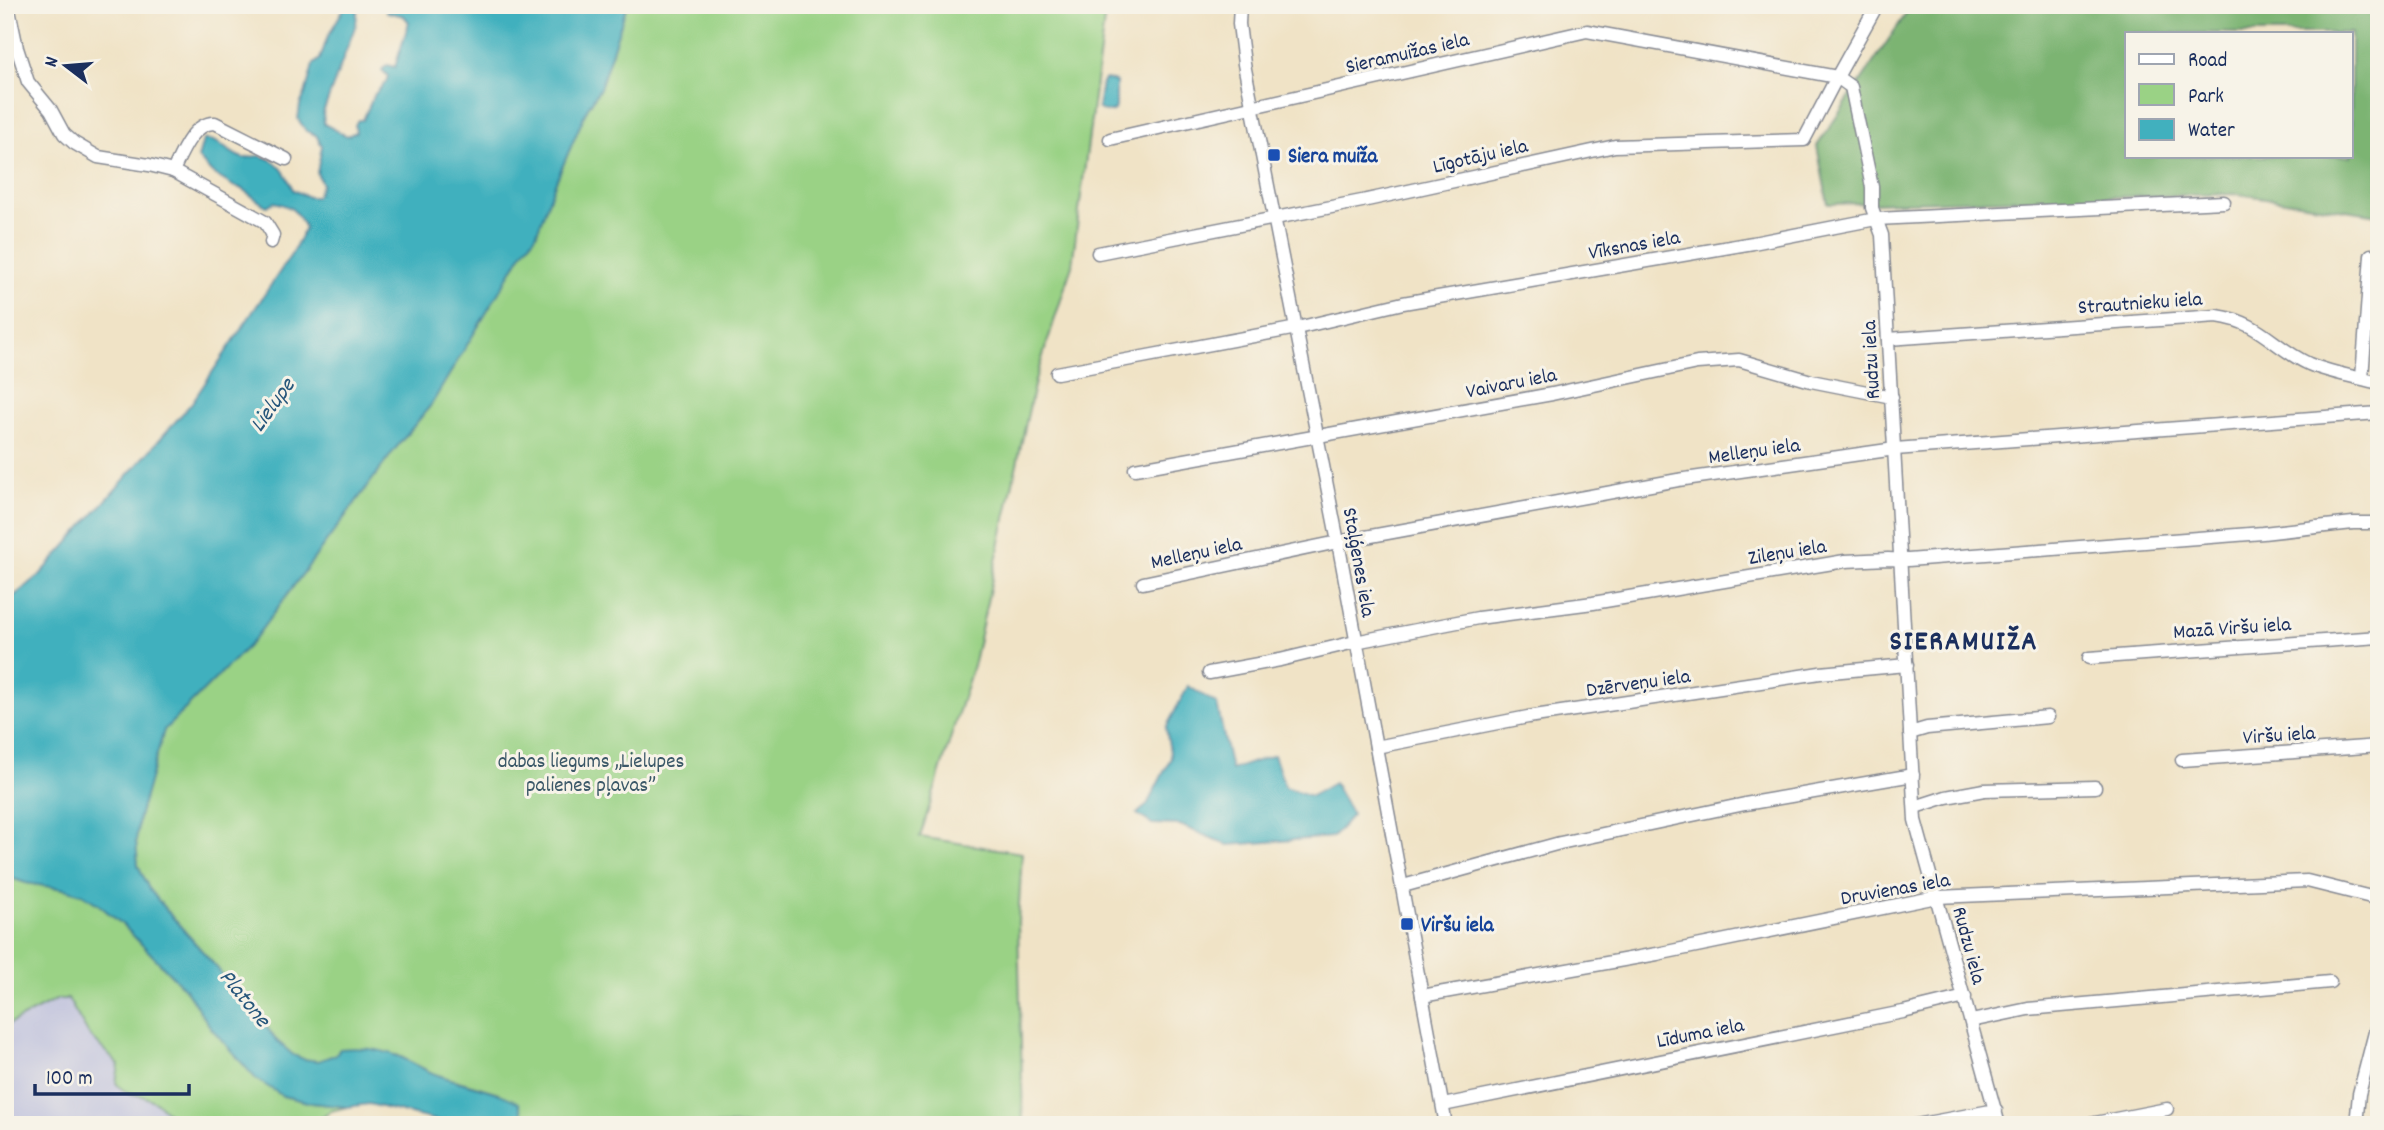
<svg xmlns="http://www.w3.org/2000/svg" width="2384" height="1130" font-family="Dekko,sans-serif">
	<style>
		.industrial { fill: #c0c2dd }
		.green { fill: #9ad285; stroke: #5a8072; stroke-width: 2 }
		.forest { fill: #7bb472; stroke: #4b7268; stroke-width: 2; fill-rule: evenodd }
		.water { fill: #41b0be; stroke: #2e708e; stroke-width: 2 }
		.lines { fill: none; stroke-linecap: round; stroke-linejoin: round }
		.street-casing { stroke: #868992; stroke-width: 15 }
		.street { stroke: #fff; stroke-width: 12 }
		.transit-dot { fill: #1a4fb4; stroke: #f7f3e8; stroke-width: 2.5 }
		.labels { text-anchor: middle; stroke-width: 6; stroke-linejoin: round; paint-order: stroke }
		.street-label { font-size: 21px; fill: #1b2f5e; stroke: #f7f3e8 }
		.transit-label { font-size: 21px; font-weight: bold; fill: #164399; stroke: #f7f3e8; text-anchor: start }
		.park-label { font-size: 21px; fill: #3b5868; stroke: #f7f3e8 }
		.water-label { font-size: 23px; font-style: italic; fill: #26567b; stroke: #f7f3e8 }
		.district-label { font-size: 28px; font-weight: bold; letter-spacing: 2px; fill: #1b2f5e; stroke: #f7f3e8 }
	</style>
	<rect width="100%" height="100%" fill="#f7f3e8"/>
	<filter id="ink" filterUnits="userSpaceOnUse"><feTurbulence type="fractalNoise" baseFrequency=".0143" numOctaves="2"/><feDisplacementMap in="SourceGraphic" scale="14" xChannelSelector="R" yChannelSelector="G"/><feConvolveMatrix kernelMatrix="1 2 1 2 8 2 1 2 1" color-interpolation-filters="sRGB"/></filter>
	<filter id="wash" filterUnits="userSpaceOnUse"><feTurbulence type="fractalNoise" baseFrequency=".00686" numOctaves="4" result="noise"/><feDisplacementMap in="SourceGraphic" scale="28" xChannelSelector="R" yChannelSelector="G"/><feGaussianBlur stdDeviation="1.57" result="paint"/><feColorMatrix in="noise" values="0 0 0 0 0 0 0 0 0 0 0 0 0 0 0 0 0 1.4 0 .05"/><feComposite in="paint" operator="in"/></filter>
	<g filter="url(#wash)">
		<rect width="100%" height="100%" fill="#f0e3c6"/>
		<!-- industrial -->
		<polygon class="industrial" points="58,999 68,999 89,1035 119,1065 116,1083 123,1092 151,1099 168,1112 176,1125 5,1125 5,1026"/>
		<!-- green -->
		<g class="green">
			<polygon points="627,5 1106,5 1072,265 1035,381 974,662 920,837 1022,853 1018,922 1023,1125 526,1125 499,1093 434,1074 397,1055 335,1055 318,1061 303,1059 293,1055 276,1040 258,1015 240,999 217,968 166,910 148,887 138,865 136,841 139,817 164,730 252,642 395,449 431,405 524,250 536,235 554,186 587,109 600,88"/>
			<path d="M5,876L26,883L65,889L82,894L98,904L123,925L186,990L211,1028L283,1096L312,1103L347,1107L331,1111L313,1125H176C170,1115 163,1105 152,1100C137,1092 128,1098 116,1083L119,1065L89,1035L68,999H58L5,1026Z"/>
		</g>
		<!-- forest -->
		<path class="forest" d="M1912,5H2379V215L2238,194L1828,204L1817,146ZM2127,33H2351V156H2127Z"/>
		<!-- water -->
		<g class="water">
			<path d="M346,5H358L356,24L323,113L324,124L347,136L356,132L355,125L358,120H363L374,95L386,82L388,76L382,70L387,65L395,67L409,22L404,16L387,12L385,7L627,5L600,88L587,109L554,186L536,235L524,250L431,405L395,449L252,642L164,730L139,817L136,841L138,865L148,887L166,910L217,968L240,999L258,1015L276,1040L293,1055L303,1059L318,1061L335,1055L340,1049C360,1047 382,1049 400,1057C412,1062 423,1070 435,1074C463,1085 493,1088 519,1103L526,1125H455L369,1104L347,1107L312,1103L283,1096L256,1079L211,1028L186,990L123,925L98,904L82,894L65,889L26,883L5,876V603L39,576L191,404L293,252L305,228C296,211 294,207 274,202L267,206C256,201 249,192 238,187H235L212,173L198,158L203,140C220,138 228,154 243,158C248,159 255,155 260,156C279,160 286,173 293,190L308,197H316L322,184L317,173L322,146L316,135L306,131L298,119L300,105L305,94L313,65L320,59L328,36Z"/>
			<path d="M1106,79L1116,82V107C1112,114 1104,113 1098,108L1102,82Z"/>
			<polygon points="1188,686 1217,704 1231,770 1274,755 1285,787 1311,796 1334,783 1352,815 1333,837 1228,845 1180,825 1152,824 1137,814 1147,805 1171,758 1166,728"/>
		</g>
	</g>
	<g filter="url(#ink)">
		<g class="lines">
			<defs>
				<g id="street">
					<polyline points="8,5 17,48 28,82 51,110 64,134 74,143 98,157 149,165 173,171 265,222 273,235 271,242"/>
					<polyline points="1240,5 1239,24 1244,64 1338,542 1446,1125"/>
					<polyline points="1877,5 1837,77 1851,87 1872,187 1872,208 1882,235 1915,820 1999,1125"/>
					<path d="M173,171C181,154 193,122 215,123L286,159"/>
					<polyline points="1098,253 1367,200 1615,146 1804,140 1837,77 1587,31 1110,139"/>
					<path d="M1888,339L2217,316C2261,322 2272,347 2309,364C2331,373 2356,377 2379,383"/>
					<polyline points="1057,373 1297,328 1403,303 1753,243 1876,219 2224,202"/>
					<polyline points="2362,378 2371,255"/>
					<polyline points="1135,469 1552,394 1697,363 1739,360 1811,381 1892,397"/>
					<polyline points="1143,583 1338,542 1678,480 1895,449 2379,413"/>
					<polyline points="2089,658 2379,637"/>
					<polyline points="1209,673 1280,660 1355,642 1478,618 1593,603 1845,561 1888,559 1908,560 2263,533 2353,523 2379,523"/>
					<polyline points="1910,733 1927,728 2048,717"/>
					<polyline points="1376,747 1528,717 1820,673 1907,665"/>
					<polyline points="2182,760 2379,746"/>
					<polyline points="1915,807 1946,797 1984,790 2095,787"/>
					<polyline points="1403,886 1560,843 1745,804 1913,775"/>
					<polyline points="1422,996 1657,954 1937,897 2307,881 2379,899"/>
					<polyline points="1971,1021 2028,1009 2330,982"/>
					<polyline points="1443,1105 1903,1012 1965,997"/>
					<polyline points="1916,1125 1996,1110"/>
					<polyline points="2085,1125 2167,1109"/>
					<polyline points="2356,1125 2359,1094 2379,1017"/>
				</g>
			</defs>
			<!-- street casing -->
			<use href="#street" class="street-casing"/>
			<!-- street -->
			<use href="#street" class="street"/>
		</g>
	</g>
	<!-- markers -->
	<g class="transit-dot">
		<rect x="1267" y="148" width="14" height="14" rx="3.5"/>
		<rect x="1400" y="917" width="14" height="14" rx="3.5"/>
	</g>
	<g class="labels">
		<!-- street labels -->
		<g class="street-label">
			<text transform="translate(1407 52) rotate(-13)" y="7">Sieramuižas iela</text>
			<text transform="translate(1480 155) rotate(-13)" y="7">Līgotāju iela</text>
			<text transform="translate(1634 244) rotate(-10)" y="7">Vīksnas iela</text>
			<text transform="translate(2140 302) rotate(-4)" y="7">Strautnieku iela</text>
			<text transform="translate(1870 360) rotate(-93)" y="7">Rudzu iela</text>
			<text transform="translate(1511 382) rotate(-11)" y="7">Vaivaru iela</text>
			<text transform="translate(1754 450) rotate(-8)" y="7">Melleņu iela</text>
			<text transform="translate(1787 551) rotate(-9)" y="7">Zileņu iela</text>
			<text transform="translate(1196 552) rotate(-12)" y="7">Melleņu iela</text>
			<text transform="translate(1360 562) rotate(80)" y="7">Staļģenes iela</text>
			<text transform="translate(2232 627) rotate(-4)" y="7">Mazā Viršu iela</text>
			<text transform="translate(1638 682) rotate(-8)" y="7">Dzērveņu iela</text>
			<text transform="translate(2279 734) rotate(-4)" y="7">Viršu iela</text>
			<text transform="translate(1895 888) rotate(-10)" y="7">Druvienas iela</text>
			<text transform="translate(1970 945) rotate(75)" y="7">Rudzu iela</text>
			<text transform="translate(1700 1032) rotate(-11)" y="7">Līduma iela</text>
		</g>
		<!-- transit labels -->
		<g class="transit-label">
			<text x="1288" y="162">Siera muiža</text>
			<text x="1421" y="931">Viršu iela</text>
		</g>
		<!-- park labels -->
		<g class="park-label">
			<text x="591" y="767">dabas liegums „Lielupes<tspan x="591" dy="24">palienes pļavas”</tspan></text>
		</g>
		<!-- water labels -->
		<g class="water-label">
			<text transform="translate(271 404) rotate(-54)" y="8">Lielupe</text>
			<text transform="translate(246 997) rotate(51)" y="8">Platone</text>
		</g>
		<!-- district labels -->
		<g class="district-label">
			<text x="1964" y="649">SIERAMUIŽA</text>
		</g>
	</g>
	<!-- margin -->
	<rect width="2384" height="1130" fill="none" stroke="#f7f3e8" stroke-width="28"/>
	<!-- legend -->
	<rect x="2125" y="32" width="228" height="126" fill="#f7f3e8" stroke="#9fa5b1" stroke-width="2"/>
	<rect x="2139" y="54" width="35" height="10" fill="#ffffff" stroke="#9fa5b1" stroke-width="2"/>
	<text x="2188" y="66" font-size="21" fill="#1b2f5e">Road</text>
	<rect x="2139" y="84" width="35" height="21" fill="#9ad285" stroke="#9fa5b1" stroke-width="2"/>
	<text x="2188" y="102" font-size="21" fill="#1b2f5e">Park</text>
	<rect x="2139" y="119" width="35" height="21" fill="#41b0be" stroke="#9fa5b1" stroke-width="2"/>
	<text x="2188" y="136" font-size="21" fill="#1b2f5e">Water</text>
	<!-- north arrow -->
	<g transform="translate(66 66) rotate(286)" stroke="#f7f3e8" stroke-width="5" paint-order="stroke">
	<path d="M0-5L12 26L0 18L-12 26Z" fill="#1b2f5e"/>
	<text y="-10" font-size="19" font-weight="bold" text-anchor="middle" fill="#1b2f5e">N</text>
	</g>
	<!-- scale -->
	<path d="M35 1084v10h154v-10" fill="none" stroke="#1b2f5e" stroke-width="3.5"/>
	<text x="46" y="1084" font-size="21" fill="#1b2f5e" stroke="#f7f3e8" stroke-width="5" paint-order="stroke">100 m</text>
</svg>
